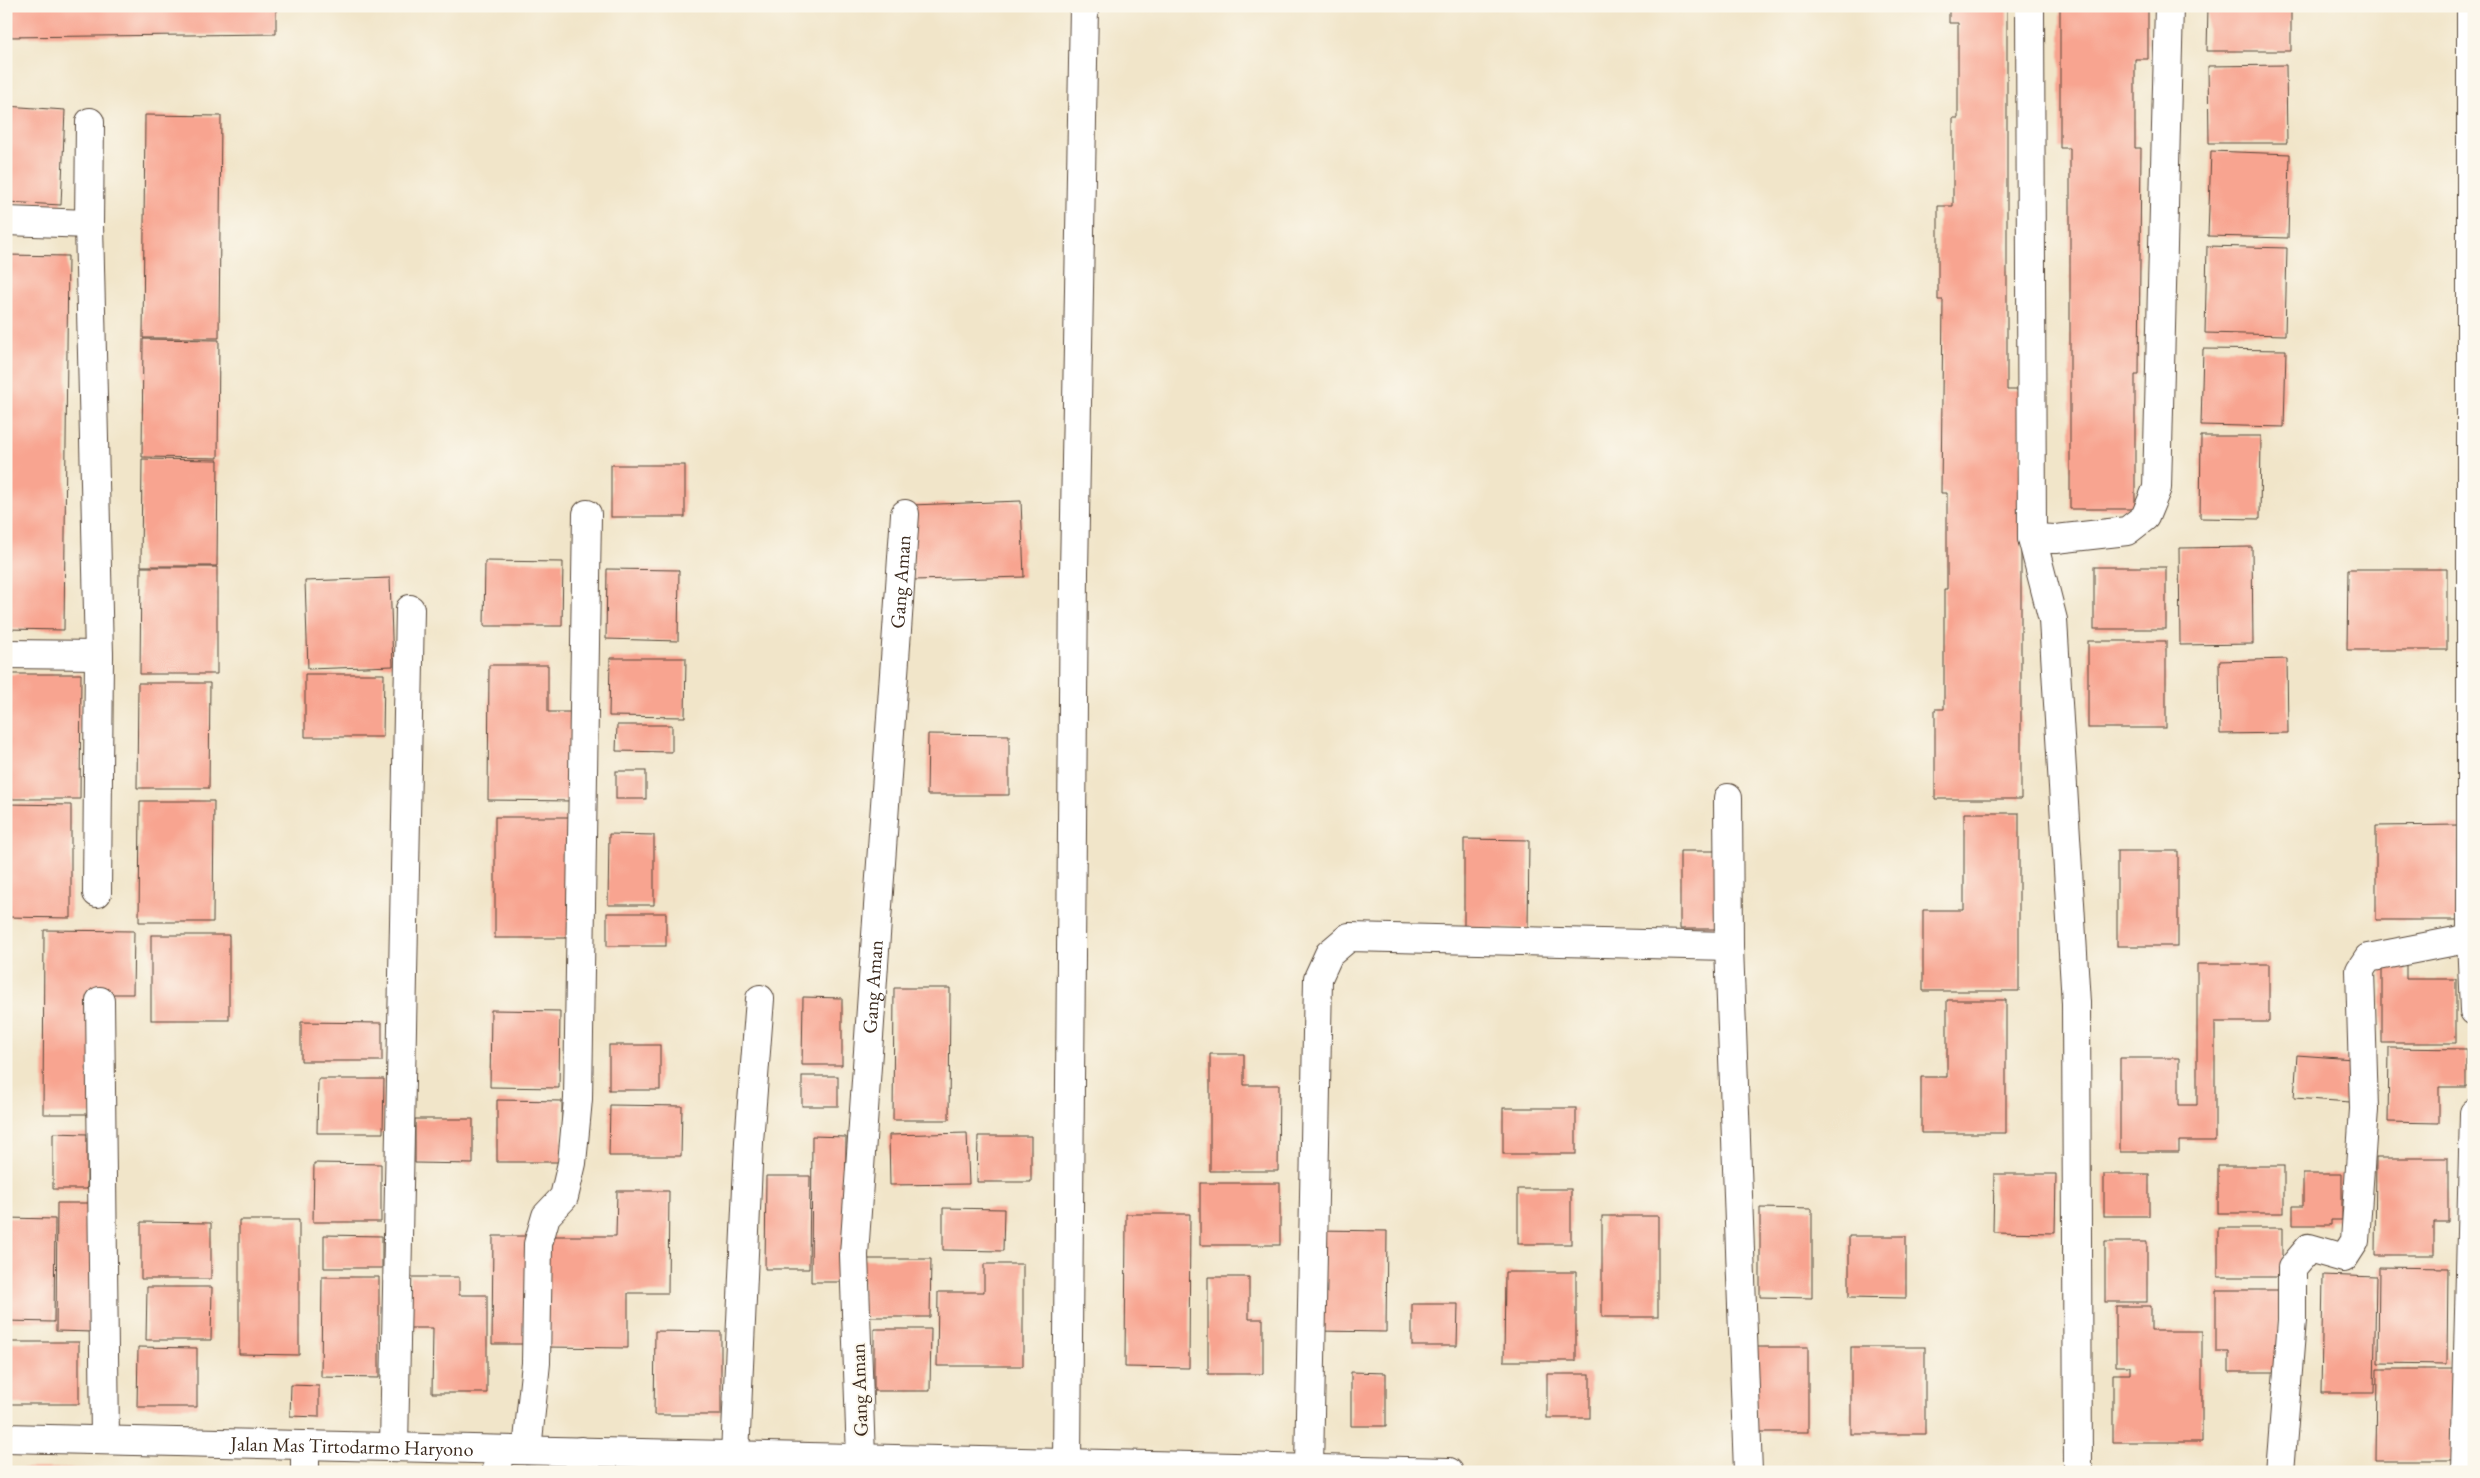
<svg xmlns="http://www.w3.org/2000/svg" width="2480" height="1478" font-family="'EB Garamond',serif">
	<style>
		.building { fill: #f8a490 }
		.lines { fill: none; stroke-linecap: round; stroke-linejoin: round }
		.minor-casing { stroke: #564638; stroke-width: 30 }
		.tertiary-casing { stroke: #564638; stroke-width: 30 }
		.minor { stroke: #fff; stroke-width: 28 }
		.tertiary { stroke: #fff; stroke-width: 28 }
		.labels { text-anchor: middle; stroke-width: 4; stroke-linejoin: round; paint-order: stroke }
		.street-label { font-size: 20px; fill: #3b2a1e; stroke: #fbf7ec }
	</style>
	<rect width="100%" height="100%" fill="#fbf7ec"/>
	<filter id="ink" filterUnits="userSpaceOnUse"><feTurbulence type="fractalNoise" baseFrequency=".02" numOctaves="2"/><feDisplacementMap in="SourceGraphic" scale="10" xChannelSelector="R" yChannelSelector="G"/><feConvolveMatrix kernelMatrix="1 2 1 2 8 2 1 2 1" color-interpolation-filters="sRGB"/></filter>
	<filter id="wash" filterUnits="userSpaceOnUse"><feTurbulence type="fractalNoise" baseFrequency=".0096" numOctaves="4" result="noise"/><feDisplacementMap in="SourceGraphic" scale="20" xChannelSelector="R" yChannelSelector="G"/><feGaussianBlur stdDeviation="1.12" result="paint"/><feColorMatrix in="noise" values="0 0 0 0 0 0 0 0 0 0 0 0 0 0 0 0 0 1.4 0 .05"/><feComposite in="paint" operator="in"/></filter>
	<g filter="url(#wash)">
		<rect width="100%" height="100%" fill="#f1e5c9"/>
		<g id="blocks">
			<!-- building -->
			<g class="building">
				<polygon points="6,6 276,6 276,34 6,37"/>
				<polygon points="1949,6 2007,6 2007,390 2021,390 2021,799 1935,799 1935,709 1944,709 1944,589 1947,589 1947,493 1941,493 1943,300 1938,300 1938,206 1953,206 1953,118 1958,118 1958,23 1949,23"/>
				<polygon points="2060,6 2148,6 2148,59 2135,59 2135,148 2141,148 2139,375 2135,375 2135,509 2070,509 2070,148 2060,148"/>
				<polygon points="2208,6 2291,6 2291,51 2207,51"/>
				<polygon points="2286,65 2287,143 2209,143 2208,66"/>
				<polygon points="6,106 65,110 61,205 6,202"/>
				<polygon points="145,115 221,116 219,338 143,338"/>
				<polygon points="2211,151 2290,154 2288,238 2208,236"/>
				<polygon points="2207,246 2287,248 2285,335 2205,333"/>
				<polygon points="6,255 68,256 64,630 6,629"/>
				<polygon points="143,339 219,340 218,458 142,457"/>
				<polygon points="2203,349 2286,350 2284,427 2201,425"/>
				<polygon points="2201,436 2261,436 2260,519 2200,518"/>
				<polygon points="142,459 218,460 217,566 141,566"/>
				<rect x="611" y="465" width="74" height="52"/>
				<polygon points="1021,501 1024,577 914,580 911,505"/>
				<polygon points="2252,547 2253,644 2180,645 2179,548"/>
				<polygon points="485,561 563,562 562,626 484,626"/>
				<polygon points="141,567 217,567 217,674 140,674"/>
				<rect x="2094" y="567" width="72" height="62"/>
				<polygon points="607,569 679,570 678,641 606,639"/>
				<polygon points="2348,569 2447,569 2447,650 2347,650"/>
				<polygon points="390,578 393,666 308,669 305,581"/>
				<rect x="2088" y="641" width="78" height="87"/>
				<polygon points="610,658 686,658 685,717 609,716"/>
				<polygon points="2287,659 2288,733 2220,734 2219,661"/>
				<polygon points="489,665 548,665 548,712 573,712 573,801 488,800"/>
				<polygon points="6,674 81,674 80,799 6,799"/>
				<polygon points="305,674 384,674 383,737 305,737"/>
				<polygon points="138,683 210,683 209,788 137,788"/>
				<polygon points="617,725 672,725 672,752 616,751"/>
				<polygon points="928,734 1009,735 1009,795 927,795"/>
				<rect x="616" y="771" width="30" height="28"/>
				<polygon points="140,801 214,801 213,922 139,922"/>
				<polygon points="6,804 71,805 71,918 6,917"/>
				<polygon points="1964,813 2019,813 2019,991 1923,991 1923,910 1964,910"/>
				<rect x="495" y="817" width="80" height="121"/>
				<polygon points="2459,825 2459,920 2376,920 2376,826"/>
				<polygon points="609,834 654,835 654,905 608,905"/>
				<polygon points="1464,839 1529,840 1528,929 1464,929"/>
				<polygon points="1680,851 1717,851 1716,929 1680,929"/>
				<rect x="2117" y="851" width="61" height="95"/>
				<rect x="607" y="913" width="59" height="33"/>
				<polygon points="44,930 134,931 133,994 92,994 92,1114 43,1114"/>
				<rect x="151" y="935" width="78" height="85"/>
				<polygon points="2382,963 2406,963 2406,979 2456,979 2456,1043 2382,1043"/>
				<polygon points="2197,964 2269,964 2269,1022 2215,1022 2215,1141 2179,1141 2179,1152 2120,1152 2120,1058 2179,1058 2179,1105 2197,1105"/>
				<polygon points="894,988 950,988 949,1120 893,1120"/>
				<polygon points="803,997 842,998 842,1065 802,1065"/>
				<polygon points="1947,1000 2006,1000 2006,1133 1921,1133 1921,1077 1947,1077"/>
				<polygon points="491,1010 560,1011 559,1088 490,1087"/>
				<polygon points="301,1022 382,1023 382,1061 301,1061"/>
				<rect x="609" y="1045" width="51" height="45"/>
				<polygon points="2389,1048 2466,1049 2466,1087 2439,1087 2439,1123 2388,1122"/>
				<polygon points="1210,1054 1244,1054 1244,1085 1279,1085 1278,1171 1210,1171"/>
				<polygon points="2297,1055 2353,1059 2350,1102 2294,1098"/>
				<rect x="802" y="1076" width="36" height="30"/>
				<polygon points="318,1079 384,1079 383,1133 317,1133"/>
				<polygon points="497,1100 562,1101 562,1162 497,1162"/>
				<polygon points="610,1105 682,1106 681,1156 609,1156"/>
				<rect x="1503" y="1108" width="73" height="46"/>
				<polygon points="415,1119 473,1119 473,1164 415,1163"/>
				<polygon points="53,1133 87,1134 87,1189 53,1189"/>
				<polygon points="967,1133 969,1184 890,1185 889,1135"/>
				<polygon points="812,1136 846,1137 845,1282 811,1282"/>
				<polygon points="978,1136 1031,1136 1031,1182 977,1182"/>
				<polygon points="2376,1158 2448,1158 2448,1222 2434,1222 2434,1255 2375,1255"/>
				<polygon points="314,1163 381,1164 381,1222 313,1222"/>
				<rect x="2218" y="1166" width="66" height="47"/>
				<polygon points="1994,1174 2056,1174 2055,1233 1993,1232"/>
				<rect x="2104" y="1174" width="45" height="42"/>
				<polygon points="2303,1174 2342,1174 2342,1220 2331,1220 2331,1225 2293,1225 2293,1206 2303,1206"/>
				<polygon points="766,1176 810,1176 809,1269 765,1269"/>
				<rect x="1200" y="1183" width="80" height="62"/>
				<rect x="1518" y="1189" width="53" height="55"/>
				<polygon points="617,1191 669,1191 668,1293 628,1293 628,1348 545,1347 545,1236 616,1236"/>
				<polygon points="57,1203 94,1203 93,1332 56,1331"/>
				<polygon points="943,1208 1004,1209 1003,1251 943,1250"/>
				<polygon points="1760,1208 1812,1209 1812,1298 1760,1297"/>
				<polygon points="1126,1214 1190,1214 1189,1368 1125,1367"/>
				<rect x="1602" y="1216" width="56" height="101"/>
				<polygon points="6,1218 55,1219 54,1322 6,1321"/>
				<polygon points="239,1220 299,1220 299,1355 239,1354"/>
				<polygon points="141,1222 211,1223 211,1279 141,1279"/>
				<rect x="2218" y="1228" width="64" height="49"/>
				<polygon points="1317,1230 1387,1231 1386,1332 1317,1331"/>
				<polygon points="324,1235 382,1236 382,1268 324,1268"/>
				<polygon points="493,1236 532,1236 531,1344 492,1344"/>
				<polygon points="1849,1236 1906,1236 1906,1298 1849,1297"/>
				<rect x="2105" y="1242" width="42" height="60"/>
				<polygon points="862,1259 931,1259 930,1317 862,1317"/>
				<polygon points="984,1264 1023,1264 1023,1366 937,1366 938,1292 984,1292"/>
				<polygon points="2379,1267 2448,1268 2447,1364 2378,1363"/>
				<polygon points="1505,1272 1576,1272 1576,1361 1504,1361"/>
				<polygon points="2323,1275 2376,1277 2374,1393 2321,1393"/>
				<polygon points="322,1277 379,1277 379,1378 321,1377"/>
				<polygon points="410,1277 459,1277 459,1295 487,1295 487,1393 432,1393 433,1328 409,1328"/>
				<polygon points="1208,1277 1249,1277 1249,1319 1263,1319 1263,1374 1208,1374"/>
				<polygon points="147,1287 212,1287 211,1340 146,1340"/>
				<polygon points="2216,1290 2280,1290 2280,1372 2229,1372 2229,1352 2216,1352"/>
				<polygon points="1412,1304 1458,1304 1457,1346 1412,1346"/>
				<polygon points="2116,1306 2151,1306 2151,1331 2202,1331 2202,1442 2113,1442 2113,1374 2130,1374 2130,1366 2116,1366"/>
				<polygon points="874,1329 931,1329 930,1391 874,1391"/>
				<polygon points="655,1331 721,1332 721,1415 654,1415"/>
				<rect x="6" y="1342" width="73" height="62"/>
				<polygon points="138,1347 197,1348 197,1407 137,1407"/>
				<rect x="1756" y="1347" width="52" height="85"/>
				<rect x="1851" y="1347" width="74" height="87"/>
				<polygon points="2377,1369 2454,1369 2454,1461 2376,1461"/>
				<polygon points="1351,1372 1386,1373 1386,1426 1351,1426"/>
				<rect x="1547" y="1374" width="43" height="44"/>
				<polygon points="291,1385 319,1386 319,1417 290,1416"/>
				<polygon points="18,1468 97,1469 97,1472 18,1472"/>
			</g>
		</g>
	</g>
	<g filter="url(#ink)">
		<use href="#blocks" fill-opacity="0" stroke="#564638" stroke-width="1"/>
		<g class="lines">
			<defs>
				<g id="minor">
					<polyline points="2030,6 2032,538"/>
					<polyline points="2471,6 2471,938 2474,1011"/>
					<polyline points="90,122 89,224 99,655 97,893"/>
					<polyline points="6,221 89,224"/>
					<polyline points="6,654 99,655"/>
					<polyline points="1728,798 1729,946 1748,1472"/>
					<polyline points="100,1001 105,1440"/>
					<polyline points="394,1447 410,609"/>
					<polyline points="527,1450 536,1363 538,1244 546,1216 564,1197 572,1163 578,1099 587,514"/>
					<polyline points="735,1455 749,1142 760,999"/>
					<path id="s1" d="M861,1458L854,1255L905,514"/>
					<polyline points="1067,1463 1074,573 1084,6"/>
					<polyline points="1309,1469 1318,978 1329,954 1349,937 1729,946"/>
					<polyline points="305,1472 305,1445"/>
					<polyline points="497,1472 498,1450"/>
					<polyline points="579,1472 581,1451"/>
					<polyline points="2078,1472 2076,1003 2053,620 2032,538 2056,539 2127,531 2145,517 2157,488 2169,6"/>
					<polyline points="2280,1472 2292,1320 2292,1268 2309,1248 2344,1258 2355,1241 2364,1109 2360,970 2368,958 2471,938"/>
					<polyline points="2465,1472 2474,1113"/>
				</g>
				<g id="tertiary">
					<path id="s2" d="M6,1438L1449,1472"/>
				</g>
			</defs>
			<!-- minor casing -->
			<use href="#minor" class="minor-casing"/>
			<!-- tertiary casing -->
			<use href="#tertiary" class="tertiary-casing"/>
			<!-- minor -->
			<use href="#minor" class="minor"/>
			<!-- tertiary -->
			<use href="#tertiary" class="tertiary"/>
		</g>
	</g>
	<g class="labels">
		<!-- street labels -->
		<g class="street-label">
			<text dy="7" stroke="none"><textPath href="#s1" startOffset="878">Gang Aman</textPath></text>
			<text dy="7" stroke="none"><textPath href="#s1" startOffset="472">Gang Aman</textPath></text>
			<text transform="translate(859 1390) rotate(-92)" y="7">Gang Aman</text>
			<text dy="7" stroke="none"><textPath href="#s2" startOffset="346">Jalan Mas Tirtodarmo Haryono</textPath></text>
		</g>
	</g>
	<!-- margin -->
	<rect width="2480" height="1478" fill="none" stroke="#fbf7ec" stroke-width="25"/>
</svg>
